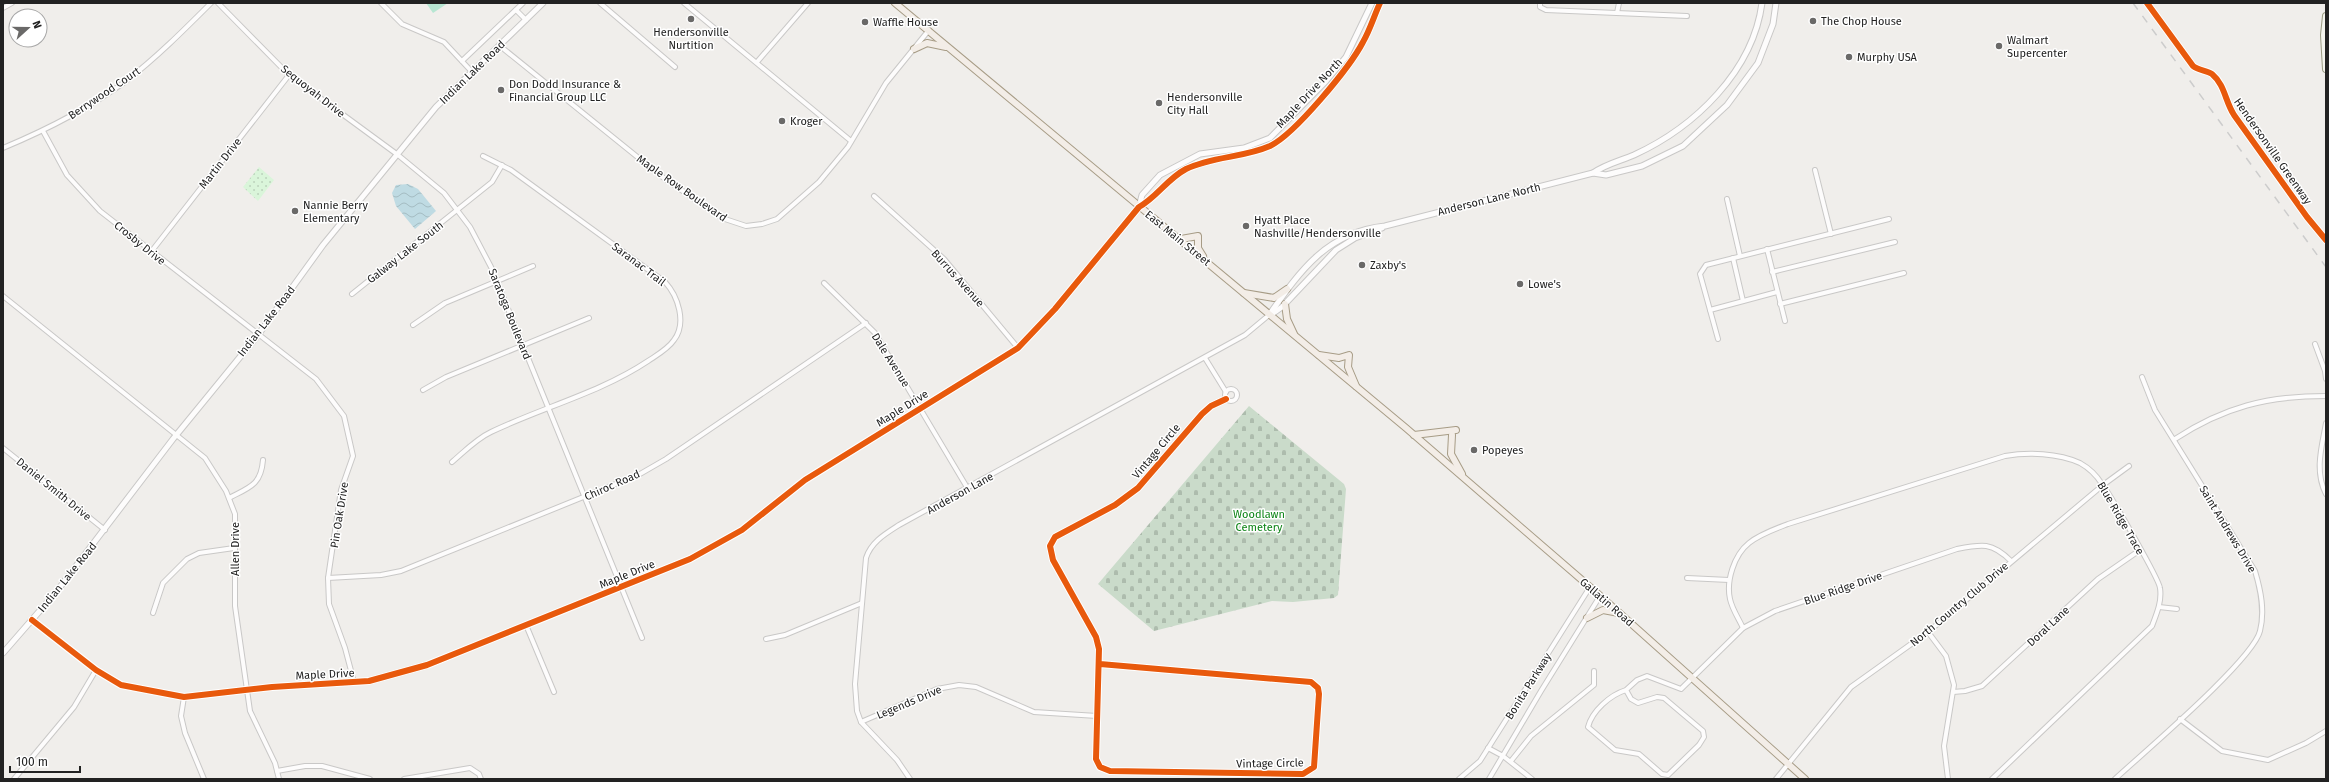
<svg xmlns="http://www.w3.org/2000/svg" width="2329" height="782" font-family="'Fira Sans',sans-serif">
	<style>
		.cemetery { fill: url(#cemetery-stones) }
		.park { fill: url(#park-dots) }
		.pitch { fill: #b7e6d2 }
		.water { fill: url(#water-waves) }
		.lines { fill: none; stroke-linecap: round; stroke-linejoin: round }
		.minor-casing { stroke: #c9c8c7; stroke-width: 6 }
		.tertiary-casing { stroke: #c9c8c7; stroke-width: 7 }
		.secondary-casing { stroke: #999a82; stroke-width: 8 }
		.primary-casing { stroke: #a79c86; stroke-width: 8 }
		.minor { stroke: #fdfcfc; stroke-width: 4 }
		.tertiary { stroke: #fdfcfc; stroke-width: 5 }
		.secondary { stroke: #f4f4ed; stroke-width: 6 }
		.primary { stroke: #f3ede7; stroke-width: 6 }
		.rail { stroke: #ccc; stroke-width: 1.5; stroke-dasharray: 8 8; stroke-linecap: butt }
		.cycleway-casing { stroke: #fff; stroke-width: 8 }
		.cycleway { stroke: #e8590c; stroke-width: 6 }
		.poi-dot { fill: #6a6968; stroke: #fff; stroke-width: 1.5 }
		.labels { text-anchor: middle; stroke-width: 3; stroke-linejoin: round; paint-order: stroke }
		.poi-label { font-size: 11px; fill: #222; stroke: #fff; text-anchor: start }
		.street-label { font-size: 11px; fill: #222; stroke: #fff }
		.park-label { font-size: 11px; fill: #0c8416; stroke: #fff }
	</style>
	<defs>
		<pattern id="cemetery-stones" width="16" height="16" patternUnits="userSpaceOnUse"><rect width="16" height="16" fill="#cadbca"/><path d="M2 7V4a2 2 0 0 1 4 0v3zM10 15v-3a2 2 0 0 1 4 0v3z" fill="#adbcad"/></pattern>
		<pattern id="park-dots" width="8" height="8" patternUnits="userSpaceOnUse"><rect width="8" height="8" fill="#daf5da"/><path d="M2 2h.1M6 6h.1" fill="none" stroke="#bbd2bb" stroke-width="1.8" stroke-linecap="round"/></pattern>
		<pattern id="water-waves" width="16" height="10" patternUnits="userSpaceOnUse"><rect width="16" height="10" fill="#bfdbe3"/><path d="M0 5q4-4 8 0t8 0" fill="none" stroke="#a4bcc2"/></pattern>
	</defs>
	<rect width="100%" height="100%" fill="#f0eeeb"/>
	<!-- cemetery -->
	<polygon class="cemetery" points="1249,406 1344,484 1346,489 1338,595 1334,598 1293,602 1272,601 1154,631 1098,584"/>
	<!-- park -->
	<polygon class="park" points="259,167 274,180 258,201 243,187"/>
	<!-- pitch -->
	<polygon class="pitch" points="426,3 448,3 433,13"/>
	<!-- water -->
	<polygon class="water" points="408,184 418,189 436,211 415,229 396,206 392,193 396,185"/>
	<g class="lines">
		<defs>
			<g id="minor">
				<polyline points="218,3 289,75 398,155 444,193 470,227 491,267 642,638"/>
				<polyline points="381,3 402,24 444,42 473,73"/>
				<polyline points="600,3 675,67"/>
				<polyline points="684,3 851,141"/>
				<polyline points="1540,3 1540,7 1546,10 1687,16"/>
				<polyline points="3,8 12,3"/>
				<polyline points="516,10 526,20"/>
				<polyline points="1617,13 1619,3"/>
				<polyline points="500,46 661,176 722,218 746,226 762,224 777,219 819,182 848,147 886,83 929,30"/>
				<polyline points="462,61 523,3"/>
				<polyline points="757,62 808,3"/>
				<polyline points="43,131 67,175 100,211 316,379 344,416 353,456 341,490 328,578 329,604 345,648 354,682"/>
				<path d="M3,148C46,130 88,109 126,81C156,58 184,30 211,3"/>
				<polyline points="1815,170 1831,234"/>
				<polyline points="874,196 944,259 1018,348"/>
				<polyline points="1727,199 1740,256"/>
				<polyline points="1767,249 1785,321"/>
				<polyline points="151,252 289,75"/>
				<polyline points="1733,258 1743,301"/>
				<polyline points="1772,272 1895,242"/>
				<polyline points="824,283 875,333 968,489"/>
				<polyline points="352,294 492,182 502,165"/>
				<polyline points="3,296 205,458 226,491 235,514 235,606 250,711 275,763 279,779"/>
				<polyline points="1780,304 1904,273"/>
				<polyline points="1710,310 1777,292"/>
				<polyline points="413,325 445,303 533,266"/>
				<polyline points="1718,339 1700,274 1706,265 1889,219"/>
				<polyline points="2315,344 2325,371 2326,379"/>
				<polyline points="1205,358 1226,392"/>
				<circle cx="1231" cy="395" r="6"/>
				<polyline points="423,390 446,377 589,318"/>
				<path d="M2326,423C2322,446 2314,471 2326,494"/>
				<path d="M2175,439C2224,407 2267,396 2326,396"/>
				<polyline points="3,448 105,530"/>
				<path d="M452,462C464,452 476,439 491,432C543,407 600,393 648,361C657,355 668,349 674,340C687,323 678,296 665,282L511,170L483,156"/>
				<path d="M229,498C250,487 261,485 263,460"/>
				<polyline points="328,578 381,575 401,571 640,474 666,459 866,323"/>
				<polyline points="1687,578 1729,580"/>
				<polyline points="2159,607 2177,609"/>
				<polyline points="153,613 163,583 187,559 199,553 234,548"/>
				<polyline points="32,620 96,670 121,685 184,697 272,687 369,681 427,665 690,559 742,530 805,480 1018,348 1055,309 1139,207"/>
				<polyline points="526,625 554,692"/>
				<path d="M1743,628C1739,619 1732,609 1730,599C1726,581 1734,555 1749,543C1760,534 1775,529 1788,524L2005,456C2028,452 2058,453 2080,463C2089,468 2097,476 2102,484C2110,494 2159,579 2160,588C2162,601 2157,613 2152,626L1992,779"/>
				<polyline points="1928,632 1946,656 1954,685 1944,746 1948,779"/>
				<polyline points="766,639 785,635 862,603"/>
				<polyline points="1100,664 1311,682 1318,688 1319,694 1314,767 1303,774 1110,771 1100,767 1096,759 1099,649 1096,637 1053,560 1050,546 1055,537 1115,505 1138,488 1202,414 1211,406 1226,399"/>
				<path d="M1626,690C1610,695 1592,711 1588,727L1615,750L1639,754L1662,774L1668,775L1699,745L1704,737L1703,731L1664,698L1657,697L1638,703L1631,699L1626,690L1637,680L1647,676L1681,689L1743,628L1775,611L1957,549C1982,544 1992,542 2011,561"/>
				<polyline points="1953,692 1965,691 1982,686 2098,579 2140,550"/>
				<polyline points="184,697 181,716 185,733 204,779"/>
				<polyline points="2180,719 2222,751 2268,760 2306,743 2326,731"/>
				<polyline points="861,722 937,689 959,685 976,687 1034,712 1097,716"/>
				<polyline points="1488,748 1503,756 1532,779"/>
				<polyline points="1511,761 1531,736 1594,685 1594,671"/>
				<polyline points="277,771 305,766 322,766 370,779"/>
				<polyline points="14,779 74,707 96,670"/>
				<polyline points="404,779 470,768 479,774 481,779"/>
				<path d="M910,779L897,760L861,722L857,711L855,684L866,558C871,542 885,534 899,525L1245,335L1269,315"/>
				<polyline points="1459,779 1480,761 1590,587"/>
				<polyline points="1489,779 1541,691 1600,596"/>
				<polyline points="1776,779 1851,687 1928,632 2103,485 2129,466"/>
				<path d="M2115,779C2143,753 2253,660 2260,631C2265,611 2261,591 2255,571L2155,410L2142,377"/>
			</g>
			<g id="tertiary">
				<polyline points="1593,173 1606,175 1642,166 1683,146 1727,105 1758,63 1773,24 1776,3"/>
				<path d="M1139,207C1157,197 1167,179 1186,169C1213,156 1243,158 1270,146C1295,134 1350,67 1363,42C1370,30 1374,16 1380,3"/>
				<polyline points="1139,207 1142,195 1160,175 1200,154 1244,148 1270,138 1326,81 1346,57 1372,3"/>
				<polyline points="1272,314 1282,307 1336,250 1355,238 1382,228"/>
				<path d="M1269,315C1300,271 1327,232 1385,226L1593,173C1606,164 1620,161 1634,155C1695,127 1753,71 1762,3"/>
				<polyline points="3,653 57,591 173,439 258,335 323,245 436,107 543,3"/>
			</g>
			<polyline id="secondary" points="2326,16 2324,35 2326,69"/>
			<g id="primary">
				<polyline points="895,3 1406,428 1597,593 1805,779"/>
				<polyline points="914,49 927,43 946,47"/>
				<polyline points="1181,239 1198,236 1198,248 1203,256"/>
				<polyline points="1244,293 1274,298 1287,289"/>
				<polyline points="1285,304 1287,319 1294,334"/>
				<polyline points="1319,355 1339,358 1349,355 1348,367 1356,386"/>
				<polyline points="1414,435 1456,430"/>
				<polyline points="1452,435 1451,454 1462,474"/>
				<polyline points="1587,618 1603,610 1619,613"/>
			</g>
		</defs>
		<!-- minor casing -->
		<use href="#minor" class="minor-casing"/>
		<!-- tertiary casing -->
		<use href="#tertiary" class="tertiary-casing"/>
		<!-- secondary casing -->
		<use href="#secondary" class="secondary-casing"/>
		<!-- primary casing -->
		<use href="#primary" class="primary-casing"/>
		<!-- minor -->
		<use href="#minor" class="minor"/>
		<!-- tertiary -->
		<use href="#tertiary" class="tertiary"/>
		<!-- secondary -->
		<use href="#secondary" class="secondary"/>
		<!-- primary -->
		<use href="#primary" class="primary"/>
		<!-- rail -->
		<polyline class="rail" points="2133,3 2326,267"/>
		<defs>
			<g id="cycleway">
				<path d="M2147,3L2193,66C2199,71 2207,70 2212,74C2225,85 2225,101 2234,115L2307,217L2326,240"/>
				<path d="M32,620L96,670L121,685L184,697L272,687L369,681L427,665L690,559L742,530L805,480L1018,348L1055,309L1139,207C1157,197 1167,179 1186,169C1213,156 1243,158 1270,146C1295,134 1350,67 1363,42C1370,30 1374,16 1380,3"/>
				<polyline points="1100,664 1311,682 1318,688 1319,694 1314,767 1303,774 1110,771 1100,767 1096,759 1099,649 1096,637 1053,560 1050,546 1055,537 1115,505 1138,488 1202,414 1211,406 1226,399"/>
			</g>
		</defs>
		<!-- cycleway casing -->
		<use href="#cycleway" class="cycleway-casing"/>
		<!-- cycleway -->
		<use href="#cycleway" class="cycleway"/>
	</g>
	<!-- markers -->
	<g class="poi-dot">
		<circle cx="691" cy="19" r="4"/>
		<circle cx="1813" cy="21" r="4"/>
		<circle cx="865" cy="22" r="4"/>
		<circle cx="1999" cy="46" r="4"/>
		<circle cx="1849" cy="57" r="4"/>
		<circle cx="501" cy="90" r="4"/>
		<circle cx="1159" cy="103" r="4"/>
		<circle cx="782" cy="121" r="4"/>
		<circle cx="295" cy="211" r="4"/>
		<circle cx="1246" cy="226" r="4"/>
		<circle cx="1362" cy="265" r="4"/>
		<circle cx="1520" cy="284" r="4"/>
		<circle cx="1474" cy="450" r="4"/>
	</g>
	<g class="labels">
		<!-- poi labels -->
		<g class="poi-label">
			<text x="1821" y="25">The Chop House</text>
			<text x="873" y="26">Waffle House</text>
			<text x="691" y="36" text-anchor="middle">Hendersonville<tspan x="691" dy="13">Nurtition</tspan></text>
			<text x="2007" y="44">Walmart<tspan x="2007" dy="13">Supercenter</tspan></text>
			<text x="1857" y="61">Murphy USA</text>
			<text x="509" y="88">Don Dodd Insurance &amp;<tspan x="509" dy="13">Financial Group LLC</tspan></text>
			<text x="1167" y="101">Hendersonville<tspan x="1167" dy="13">City Hall</tspan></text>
			<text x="790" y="125">Kroger</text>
			<text x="303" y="209">Nannie Berry<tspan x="303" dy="13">Elementary</tspan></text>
			<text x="1254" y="224">Hyatt Place<tspan x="1254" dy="13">Nashville/Hendersonville</tspan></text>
			<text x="1370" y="269">Zaxby's</text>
			<text x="1528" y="288">Lowe's</text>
			<text x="1482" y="454">Popeyes</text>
		</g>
		<!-- street labels -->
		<g class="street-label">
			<text transform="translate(472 72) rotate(-44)" y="4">Indian Lake Road</text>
			<text transform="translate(313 91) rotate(38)" y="4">Sequoyah Drive</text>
			<text transform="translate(104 93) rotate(-34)" y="4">Berrywood Court</text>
			<text transform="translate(1309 93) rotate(-47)" y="4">Maple Drive North</text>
			<text transform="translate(2273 151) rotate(55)" y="4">Hendersonville Greenway</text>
			<text transform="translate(220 163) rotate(-52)" y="4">Martin Drive</text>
			<text transform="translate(682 188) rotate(35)" y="4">Maple Row Boulevard</text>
			<text transform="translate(1489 199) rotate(-14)" y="4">Anderson Lane North</text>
			<text transform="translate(1178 238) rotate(39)" y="4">East Main Street</text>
			<text transform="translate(140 243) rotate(39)" y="4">Crosby Drive</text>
			<text transform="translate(405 252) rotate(-38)" y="4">Galway Lake South</text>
			<text transform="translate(639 264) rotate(37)" y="4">Saranac Trail</text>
			<text transform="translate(958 278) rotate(48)" y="4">Burrus Avenue</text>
			<text transform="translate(510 314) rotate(68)" y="4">Saratoga Boulevard</text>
			<text transform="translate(266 321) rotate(-52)" y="4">Indian Lake Road</text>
			<text transform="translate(891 360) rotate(58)" y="4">Dale Avenue</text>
			<text transform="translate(902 408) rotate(-32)" y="4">Maple Drive</text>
			<text transform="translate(1156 451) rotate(-50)" y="4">Vintage Circle</text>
			<text transform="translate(612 485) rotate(-24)" y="4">Chiroc Road</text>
			<text transform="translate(54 489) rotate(39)" y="4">Daniel Smith Drive</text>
			<text transform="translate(960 493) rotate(-29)" y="4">Anderson Lane</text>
			<text transform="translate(339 515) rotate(-81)" y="4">Pin Oak Drive</text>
			<text transform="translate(2121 518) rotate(60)" y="4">Blue Ridge Trace</text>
			<text transform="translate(2228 529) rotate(59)" y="4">Saint Andrews Drive</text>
			<text transform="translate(235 549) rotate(-90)" y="4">Allen Drive</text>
			<text transform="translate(627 574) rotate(-22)" y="4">Maple Drive</text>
			<text transform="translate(67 577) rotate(-51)" y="4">Indian Lake Road</text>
			<text transform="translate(1843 588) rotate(-19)" y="4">Blue Ridge Drive</text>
			<text transform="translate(1607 602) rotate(41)" y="4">Gallatin Road</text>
			<text transform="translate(1959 604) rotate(-40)" y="4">North Country Club Drive</text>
			<text transform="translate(2048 626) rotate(-43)" y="4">Doral Lane</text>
			<text transform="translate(325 674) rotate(-3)" y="4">Maple Drive</text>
			<text transform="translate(1528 686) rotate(-58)" y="4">Bonita Parkway</text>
			<text transform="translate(909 702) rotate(-23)" y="4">Legends Drive</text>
			<text transform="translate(1270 763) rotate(-1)" y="4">Vintage Circle</text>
		</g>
		<!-- park labels -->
		<g class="park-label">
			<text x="1259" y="518">Woodlawn<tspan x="1259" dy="13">Cemetery</tspan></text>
		</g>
	</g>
	<!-- border -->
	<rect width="2329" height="782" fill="none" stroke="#222222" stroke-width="8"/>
	<!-- north arrow -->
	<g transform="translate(28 28) rotate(69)"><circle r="19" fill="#ffffff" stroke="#a7a7a7"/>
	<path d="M0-3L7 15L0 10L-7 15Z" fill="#6a6968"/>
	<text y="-6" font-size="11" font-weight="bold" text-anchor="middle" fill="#222222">N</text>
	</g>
	<!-- scale -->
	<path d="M10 766v6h70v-6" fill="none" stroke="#222222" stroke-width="2"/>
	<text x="16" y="766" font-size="12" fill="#222222" stroke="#ffffff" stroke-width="3" paint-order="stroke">100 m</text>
</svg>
